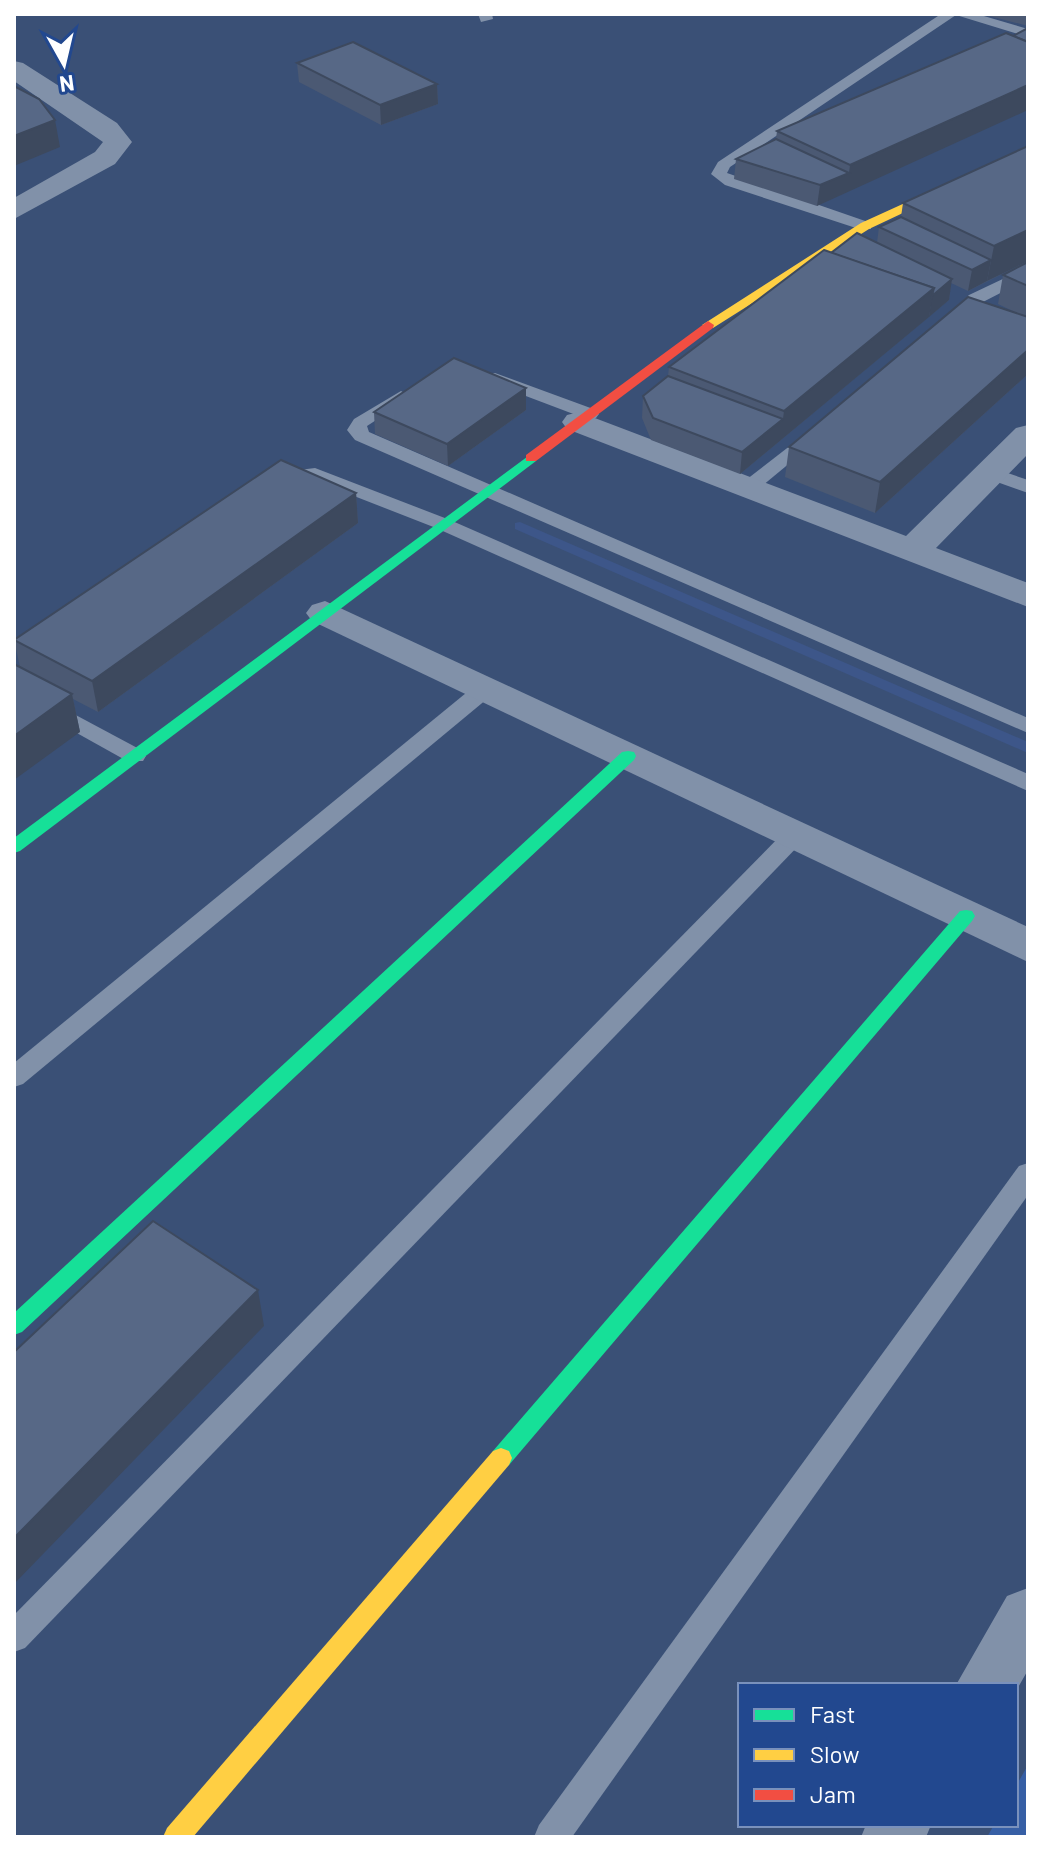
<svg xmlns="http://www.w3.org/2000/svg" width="1042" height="1851" font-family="Barlow,sans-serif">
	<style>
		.green { fill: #375fa5 }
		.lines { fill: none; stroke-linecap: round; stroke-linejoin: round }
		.stream { fill: #3d5689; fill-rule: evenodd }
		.lane { fill: #8191a9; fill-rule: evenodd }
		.street { fill: #8191a9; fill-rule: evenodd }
		.fast { fill: #16e098; fill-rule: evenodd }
		.slow { fill: #ffcf43; fill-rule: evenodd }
		.jam { fill: #f24e42; fill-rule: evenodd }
		.wall { fill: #4b5973 }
		.shaded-wall { fill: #3d495e }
		.building { fill: #576886; stroke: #3d495e; stroke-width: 2 }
	</style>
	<rect width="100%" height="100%" fill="#3a5076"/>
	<!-- green -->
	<polygon class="green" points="1028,1765 1028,1837 987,1837 994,1825 1016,1825 1016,1786"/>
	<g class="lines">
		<!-- stream -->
		<polygon class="stream" points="520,522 1028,742 1028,753 515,529 515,523"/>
		<!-- lane -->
		<g class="lane">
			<polygon points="478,14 492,14 493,19 481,22"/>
			<polygon points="941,14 977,14 1028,29 1028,37 956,15 730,167 727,173 871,223 871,229 859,229 725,185 711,174 718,162"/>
			<polygon points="1028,267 1028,279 981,303 958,323 946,323 943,319 969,295"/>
			<polygon points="495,373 596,410 599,414 596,418 584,418 489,382 489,374"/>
			<polygon points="401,391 410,396 407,400 367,426 369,432 1028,718 1028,733 355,440 347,430 354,419"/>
			<polygon points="813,428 820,430 820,438 756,491 742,491 742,483"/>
			<polygon points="990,467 1028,480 1028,493 983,477 983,469"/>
			<polygon points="315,468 450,520 1028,774 1028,791 436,528 313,480 283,484 274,478 283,472"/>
			<polygon points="14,682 143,751 146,756 143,761 127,761 14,698"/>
			<polygon points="485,682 493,684 496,689 493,694 23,1084 14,1087 14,1063 477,684"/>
			<polygon points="795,827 803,829 806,835 803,841 25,1648 14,1652 14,1615 787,829"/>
			<polygon points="1028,1163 1028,1195 572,1837 534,1837 539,1825 1019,1166"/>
		</g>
		<!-- street -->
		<g class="street">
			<polygon points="14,61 23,63 117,123 132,142 115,164 14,219 14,198 95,152 103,142 14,81"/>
			<polygon points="579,412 906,536 1016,428 1028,425 1028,454 936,548 1028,583 1028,607 567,429 562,422 567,415"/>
			<polygon points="325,601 1028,927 1028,962 312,621 306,613 312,605"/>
			<polygon points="1028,1588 1028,1670 1016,1691 1016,1685 956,1685 1007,1596"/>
			<polygon points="866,1825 931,1825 926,1837 861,1837"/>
		</g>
		<!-- fast -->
		<g class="fast">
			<polygon points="531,454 536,455 536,461 20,851 14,853 14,838"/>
			<polygon points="628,751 634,752 636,756 634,760 22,1332 14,1335 14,1313 622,752"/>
			<polygon points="966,910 972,911 975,916 972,921 509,1465 501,1468 493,1465 490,1458 493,1451 960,911"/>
		</g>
		<!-- slow -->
		<g class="slow">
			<polygon points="1028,147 1028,154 869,229 713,328 702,325 861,223"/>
			<polygon points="501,1448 509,1451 512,1458 509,1465 193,1837 163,1837 167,1828 493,1451"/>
		</g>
		<!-- jam -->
		<polygon class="jam" points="708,321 714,325 713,328 536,461 526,461 526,455"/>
	</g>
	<!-- wall -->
	<g class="wall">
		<polygon points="982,14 1028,14 1028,26"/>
		<polygon points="1006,33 817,206 734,179 736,159 776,139 777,131"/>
		<polygon points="297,63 437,84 438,104 381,125 299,82"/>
		<polygon points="903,203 1028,261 968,291 951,283 949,300 740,474 651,440 642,418 643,396 668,376 669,367 831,253 877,243 879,227 901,217"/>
		<polygon points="1028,262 1028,374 875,513 785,477 789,447 1019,314 998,304 1003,275"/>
		<polygon points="526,388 526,410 448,466 375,434 374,412"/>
		<polygon points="356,493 358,523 98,712 73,699 80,732 20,667 14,640"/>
	</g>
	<!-- shaded-wall -->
	<g class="shaded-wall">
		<polygon points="437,84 438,104 381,125 380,105"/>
		<polygon points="1028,85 1028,110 817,206 820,185 849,173 850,165"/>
		<polygon points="55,120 60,147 14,166 14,136"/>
		<polygon points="1028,230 1028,261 987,281 994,246"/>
		<polygon points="991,260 987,281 968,291 972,270"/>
		<polygon points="952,279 949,300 929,317 932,296"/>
		<polygon points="934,288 929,317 740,474 742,452 783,419 784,411"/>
		<polygon points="1028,350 1028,374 875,513 880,482"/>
		<polygon points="526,388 526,410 448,466 447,444"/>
		<polygon points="356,493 358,523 98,712 92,681"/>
		<polygon points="72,694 80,732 14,780 14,736"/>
		<polygon points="258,1290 264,1326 14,1584 14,1538"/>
	</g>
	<!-- building -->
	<g class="building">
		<polygon points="1028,28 1028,42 1013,36"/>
		<polygon points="1006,33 1028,42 1028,85 850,165 777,131"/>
		<polygon points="353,42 437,84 380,105 297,63"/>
		<polygon points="14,86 39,99 55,120 14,136"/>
		<polygon points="776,139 849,173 820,185 736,159"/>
		<polygon points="1028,146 1028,230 994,246 903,203"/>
		<polygon points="901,217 991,260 972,270 879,227"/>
		<polygon points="857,233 952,279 932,296 934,288 831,253"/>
		<polygon points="824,250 934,288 784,411 669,367"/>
		<polygon points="1028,262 1028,286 1003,275"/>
		<polygon points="968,297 1028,317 1028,350 880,482 789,447"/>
		<polygon points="454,358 526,388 447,444 374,412"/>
		<polygon points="668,376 783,419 742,452 653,418 643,396"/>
		<polygon points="281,460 356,493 92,681 14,640"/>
		<polygon points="14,664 72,694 14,736"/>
		<polygon points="153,1221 258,1290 14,1538 14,1352"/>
	</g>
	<!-- border -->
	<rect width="1042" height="1851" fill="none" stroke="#ffffff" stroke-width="32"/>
	<!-- legend -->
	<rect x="738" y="1683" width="280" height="144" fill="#22488f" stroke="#7a91bc" stroke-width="2"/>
	<rect x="754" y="1709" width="40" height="12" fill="#16e098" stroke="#7a91bc" stroke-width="2"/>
	<text x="810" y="1723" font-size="24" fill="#ffffff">Fast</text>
	<rect x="754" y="1749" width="40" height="12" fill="#ffcf43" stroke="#7a91bc" stroke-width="2"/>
	<text x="810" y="1763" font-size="24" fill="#ffffff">Slow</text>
	<rect x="754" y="1789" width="40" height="12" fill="#f24e42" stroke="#7a91bc" stroke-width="2"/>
	<text x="810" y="1803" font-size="24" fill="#ffffff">Jam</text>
	<!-- north arrow -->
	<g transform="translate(64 64) rotate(172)" stroke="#22488f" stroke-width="6" paint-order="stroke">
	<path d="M0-6L14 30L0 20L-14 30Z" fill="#ffffff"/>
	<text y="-12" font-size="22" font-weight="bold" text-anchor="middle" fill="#ffffff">N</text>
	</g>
</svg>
